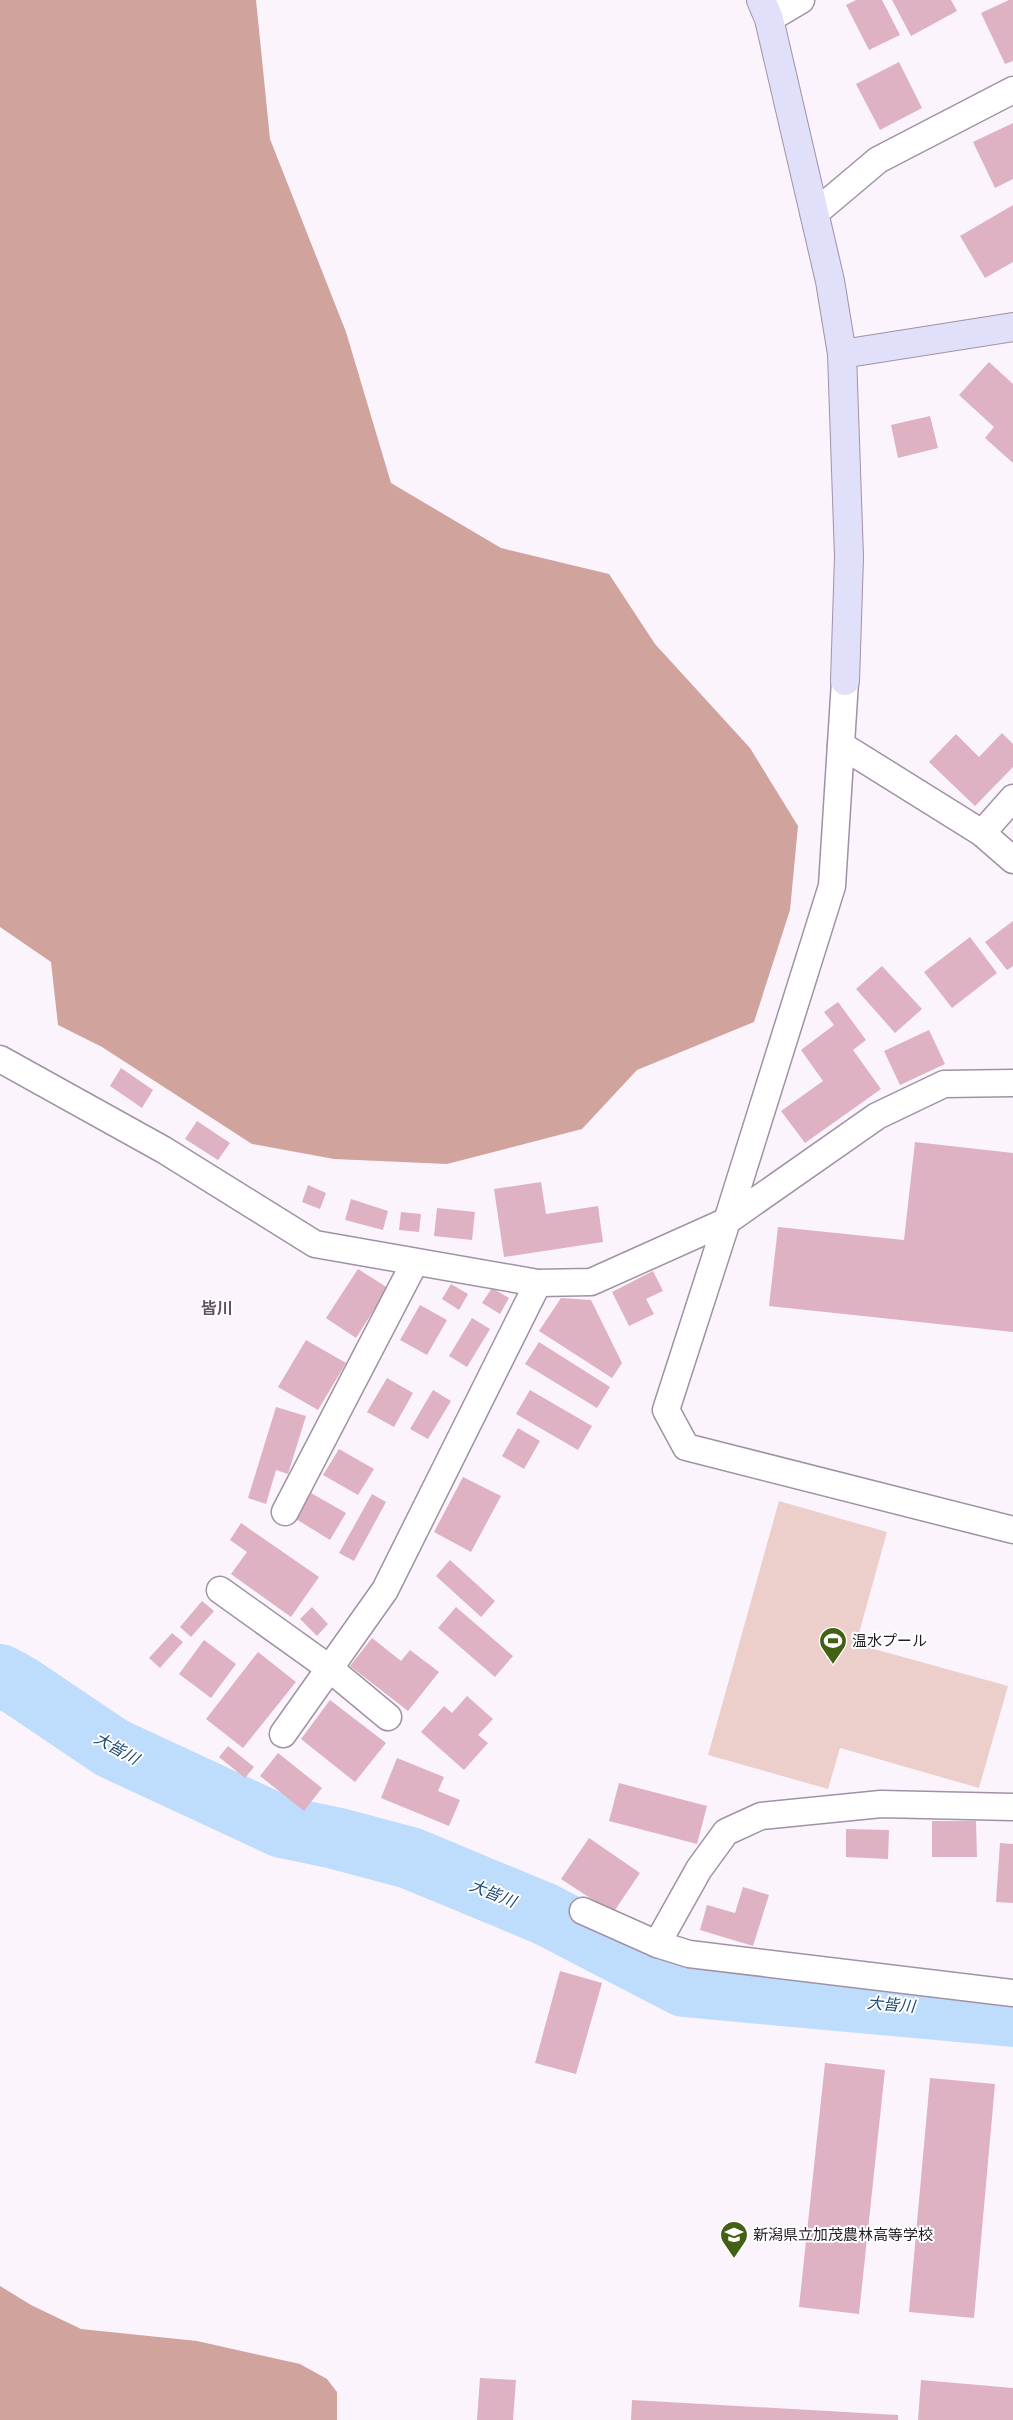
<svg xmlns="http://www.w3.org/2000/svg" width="1013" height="2420" font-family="'Fira Sans Condensed','Noto Sans JP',sans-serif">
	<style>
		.green { fill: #eccfcb }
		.forest { fill: #d1a39d }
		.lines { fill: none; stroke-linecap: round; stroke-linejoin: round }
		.river { stroke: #beddfd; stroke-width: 62 }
		.building { fill: #deb2c3 }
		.street-casing { stroke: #a191a6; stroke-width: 29 }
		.secondary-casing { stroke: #a191a6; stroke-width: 30 }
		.street { stroke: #fff; stroke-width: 26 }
		.secondary { stroke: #e1e0fb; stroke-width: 28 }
		.labels { text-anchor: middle; stroke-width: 4; stroke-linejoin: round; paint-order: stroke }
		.poi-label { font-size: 15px; fill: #221c24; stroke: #fff; text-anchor: start }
		.neighbourhood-label { font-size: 16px; font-weight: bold; fill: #605164; stroke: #fff }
		.water-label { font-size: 16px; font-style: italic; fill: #1f4b74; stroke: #fff }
	</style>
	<rect width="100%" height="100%" fill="#fbf4fd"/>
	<!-- green -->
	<polygon class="green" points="779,1501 887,1532 856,1644 1008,1686 979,1788 840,1748 828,1789 708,1755"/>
	<!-- forest -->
	<g class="forest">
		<polygon points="0,0 256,0 270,139 346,332 391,483 501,548 609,574 655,644 750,748 798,826 790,910 754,1022 637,1070 582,1129 447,1164 334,1159 252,1144 102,1047 58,1025 51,962 0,927"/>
		<polygon points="0,2286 31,2305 81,2329 197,2341 300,2364 327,2379 337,2392 337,2420 0,2420"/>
	</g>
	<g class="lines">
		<!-- river -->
		<polyline class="river" points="0,1675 20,1686 112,1748 282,1827 335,1838 410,1858 545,1914 684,1986 1013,2016"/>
	</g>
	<!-- building -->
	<g class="building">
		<polygon points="856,0 882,0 900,35 869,50 846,5"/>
		<polygon points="892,0 951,0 957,11 911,36"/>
		<polygon points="1009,0 1013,0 1013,61 1005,64 981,13"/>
		<polygon points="899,62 922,108 880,130 856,84"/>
		<polygon points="1013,123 1013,179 995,188 973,142"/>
		<polygon points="1013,205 1013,262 985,278 960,236"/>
		<polygon points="989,362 1013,384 1013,463 985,438 994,427 959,395"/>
		<polygon points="930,416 938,448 898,458 891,425"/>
		<polygon points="1002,733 1013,744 1013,767 975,806 929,762 956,734 979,757"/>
		<polygon points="1013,921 1013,966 1007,970 985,942"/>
		<polygon points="970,937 997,973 952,1008 924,972"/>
		<polygon points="882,966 922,1009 895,1033 856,989"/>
		<polygon points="838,1002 866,1040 853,1050 881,1089 805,1143 781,1111 823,1081 801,1050 834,1025 824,1012"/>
		<polygon points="929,1030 945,1064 900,1085 884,1051"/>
		<polygon points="121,1068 153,1090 142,1108 110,1086"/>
		<polygon points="197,1121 230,1143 218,1160 185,1139"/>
		<polygon points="915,1142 1013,1153 1013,1332 769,1306 778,1227 904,1240"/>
		<polygon points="541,1182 546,1214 598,1206 603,1242 504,1257 494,1189"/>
		<polygon points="308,1185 326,1193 320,1209 302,1202"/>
		<polygon points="351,1199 388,1211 383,1230 345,1220"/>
		<polygon points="437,1208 475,1212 472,1240 434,1236"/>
		<polygon points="401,1212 421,1214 419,1232 399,1230"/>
		<polygon points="358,1269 388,1288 356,1338 326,1318"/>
		<polygon points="653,1271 663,1291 646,1299 654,1314 629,1326 612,1292"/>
		<polygon points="451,1284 468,1294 459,1310 442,1299"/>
		<polygon points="492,1288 509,1298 500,1314 482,1303"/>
		<polygon points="561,1298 591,1300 622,1363 612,1378 539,1331"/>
		<polygon points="420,1305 447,1320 427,1355 400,1340"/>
		<polygon points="472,1318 490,1329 467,1367 449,1356"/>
		<polygon points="306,1340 346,1363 318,1410 278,1387"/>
		<polygon points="539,1342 610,1387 597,1408 525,1364"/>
		<polygon points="387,1378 413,1393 394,1427 367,1412"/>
		<polygon points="433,1390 451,1401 428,1439 410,1429"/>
		<polygon points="530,1390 592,1426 578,1450 516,1414"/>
		<polygon points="276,1407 306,1416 288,1474 276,1470 266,1504 248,1498"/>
		<polygon points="518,1428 540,1441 524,1469 502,1456"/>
		<polygon points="339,1449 374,1469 358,1495 323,1475"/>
		<polygon points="463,1477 501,1496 471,1552 434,1532"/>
		<polygon points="311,1493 346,1513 330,1540 296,1519"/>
		<polygon points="372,1494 386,1502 354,1561 339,1553"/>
		<polygon points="241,1523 319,1577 291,1617 231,1574 247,1552 230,1540"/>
		<polygon points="450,1560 495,1601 481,1617 436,1576"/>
		<polygon points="202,1601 214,1611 191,1637 180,1627"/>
		<polygon points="312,1607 328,1624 317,1636 300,1619"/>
		<polygon points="456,1607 513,1656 495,1677 438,1628"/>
		<polygon points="172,1633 183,1642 160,1668 149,1658"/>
		<polygon points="372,1638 401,1661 410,1650 439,1672 408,1711 350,1666"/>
		<polygon points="204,1640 236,1664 211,1698 179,1674"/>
		<polygon points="258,1652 296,1682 243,1748 206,1719"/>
		<polygon points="467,1696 493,1719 478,1735 488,1743 464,1770 421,1732 444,1706 452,1713"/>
		<polygon points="330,1700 386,1743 355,1782 301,1739"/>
		<polygon points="228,1746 254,1767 245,1778 219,1757"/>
		<polygon points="278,1753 322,1788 304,1811 260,1776"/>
		<polygon points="397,1758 444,1777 438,1791 460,1800 449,1826 381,1798"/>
		<polygon points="619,1783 707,1806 697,1844 609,1821"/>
		<polygon points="932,1821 976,1821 977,1857 932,1857"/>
		<polygon points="846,1829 889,1830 888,1859 846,1857"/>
		<polygon points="589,1838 640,1873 613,1913 561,1879"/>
		<polygon points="1000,1843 1013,1844 1013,1903 996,1902"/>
		<polygon points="743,1887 769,1895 753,1946 700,1930 707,1905 735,1913"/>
		<polygon points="560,1971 602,1983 576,2074 535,2063"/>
		<polygon points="825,2063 885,2070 859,2314 799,2307"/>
		<polygon points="930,2078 995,2084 974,2318 909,2312"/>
		<polygon points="480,2378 516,2380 513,2420 477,2420"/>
		<polygon points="921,2380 1013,2388 1013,2420 918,2420"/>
		<polygon points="632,2400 898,2415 898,2420 631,2420"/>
	</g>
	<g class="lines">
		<defs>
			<g id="street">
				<polyline points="769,19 801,0"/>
				<polyline points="814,214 878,160 1013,90"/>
				<polyline points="845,681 832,886 727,1221 666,1410 686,1447 1013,1530"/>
				<polyline points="841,745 982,833 1013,860"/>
				<polyline points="982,833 1013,798"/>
				<polyline points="0,1059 164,1150 315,1244 538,1283 591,1282 727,1221 877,1116 944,1084 1013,1083"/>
				<polyline points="285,1512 415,1262"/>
				<polyline points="220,1590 329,1668 388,1717"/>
				<polyline points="283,1734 385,1590 538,1283"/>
				<polyline points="583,1911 657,1944 689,1954 1013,1993"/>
				<polyline points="657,1944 699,1869 726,1832 761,1816 881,1804 1013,1807"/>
			</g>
			<g id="secondary">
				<polyline points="761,0 769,19 830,281 842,354 849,557 845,681"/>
				<polyline points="842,354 1013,327"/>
			</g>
		</defs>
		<!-- street casing -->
		<use href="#street" class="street-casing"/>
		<!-- secondary casing -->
		<use href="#secondary" class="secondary-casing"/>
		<!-- street -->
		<use href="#street" class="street"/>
		<!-- secondary -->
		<use href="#secondary" class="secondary"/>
	</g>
	<!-- icons -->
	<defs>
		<symbol id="stadium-pin" viewBox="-11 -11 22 30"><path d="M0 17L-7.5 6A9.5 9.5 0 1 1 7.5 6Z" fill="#436115" stroke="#fff"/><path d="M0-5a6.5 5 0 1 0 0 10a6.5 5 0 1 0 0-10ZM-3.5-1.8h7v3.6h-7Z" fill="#fff"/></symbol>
		<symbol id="school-pin" viewBox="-11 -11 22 30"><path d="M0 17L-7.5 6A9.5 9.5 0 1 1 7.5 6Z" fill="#436115" stroke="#fff"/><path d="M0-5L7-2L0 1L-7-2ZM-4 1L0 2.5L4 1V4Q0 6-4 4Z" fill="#fff"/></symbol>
	</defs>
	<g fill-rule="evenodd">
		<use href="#stadium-pin" x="817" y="1625" width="32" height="43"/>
		<use href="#school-pin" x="718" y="2219" width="32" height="43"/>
	</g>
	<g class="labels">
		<!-- poi labels -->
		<g class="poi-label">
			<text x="852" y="1646">温水プール</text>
			<text x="753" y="2240">新潟県立加茂農林高等学校</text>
		</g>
		<!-- neighbourhood labels -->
		<g class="neighbourhood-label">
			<text x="217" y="1314">皆川</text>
		</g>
		<!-- water labels -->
		<g class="water-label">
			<text transform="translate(117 1748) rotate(29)" y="6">大皆川</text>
			<text transform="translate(493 1893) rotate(22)" y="6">大皆川</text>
			<text transform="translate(891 2004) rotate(5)" y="6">大皆川</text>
		</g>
	</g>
</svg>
